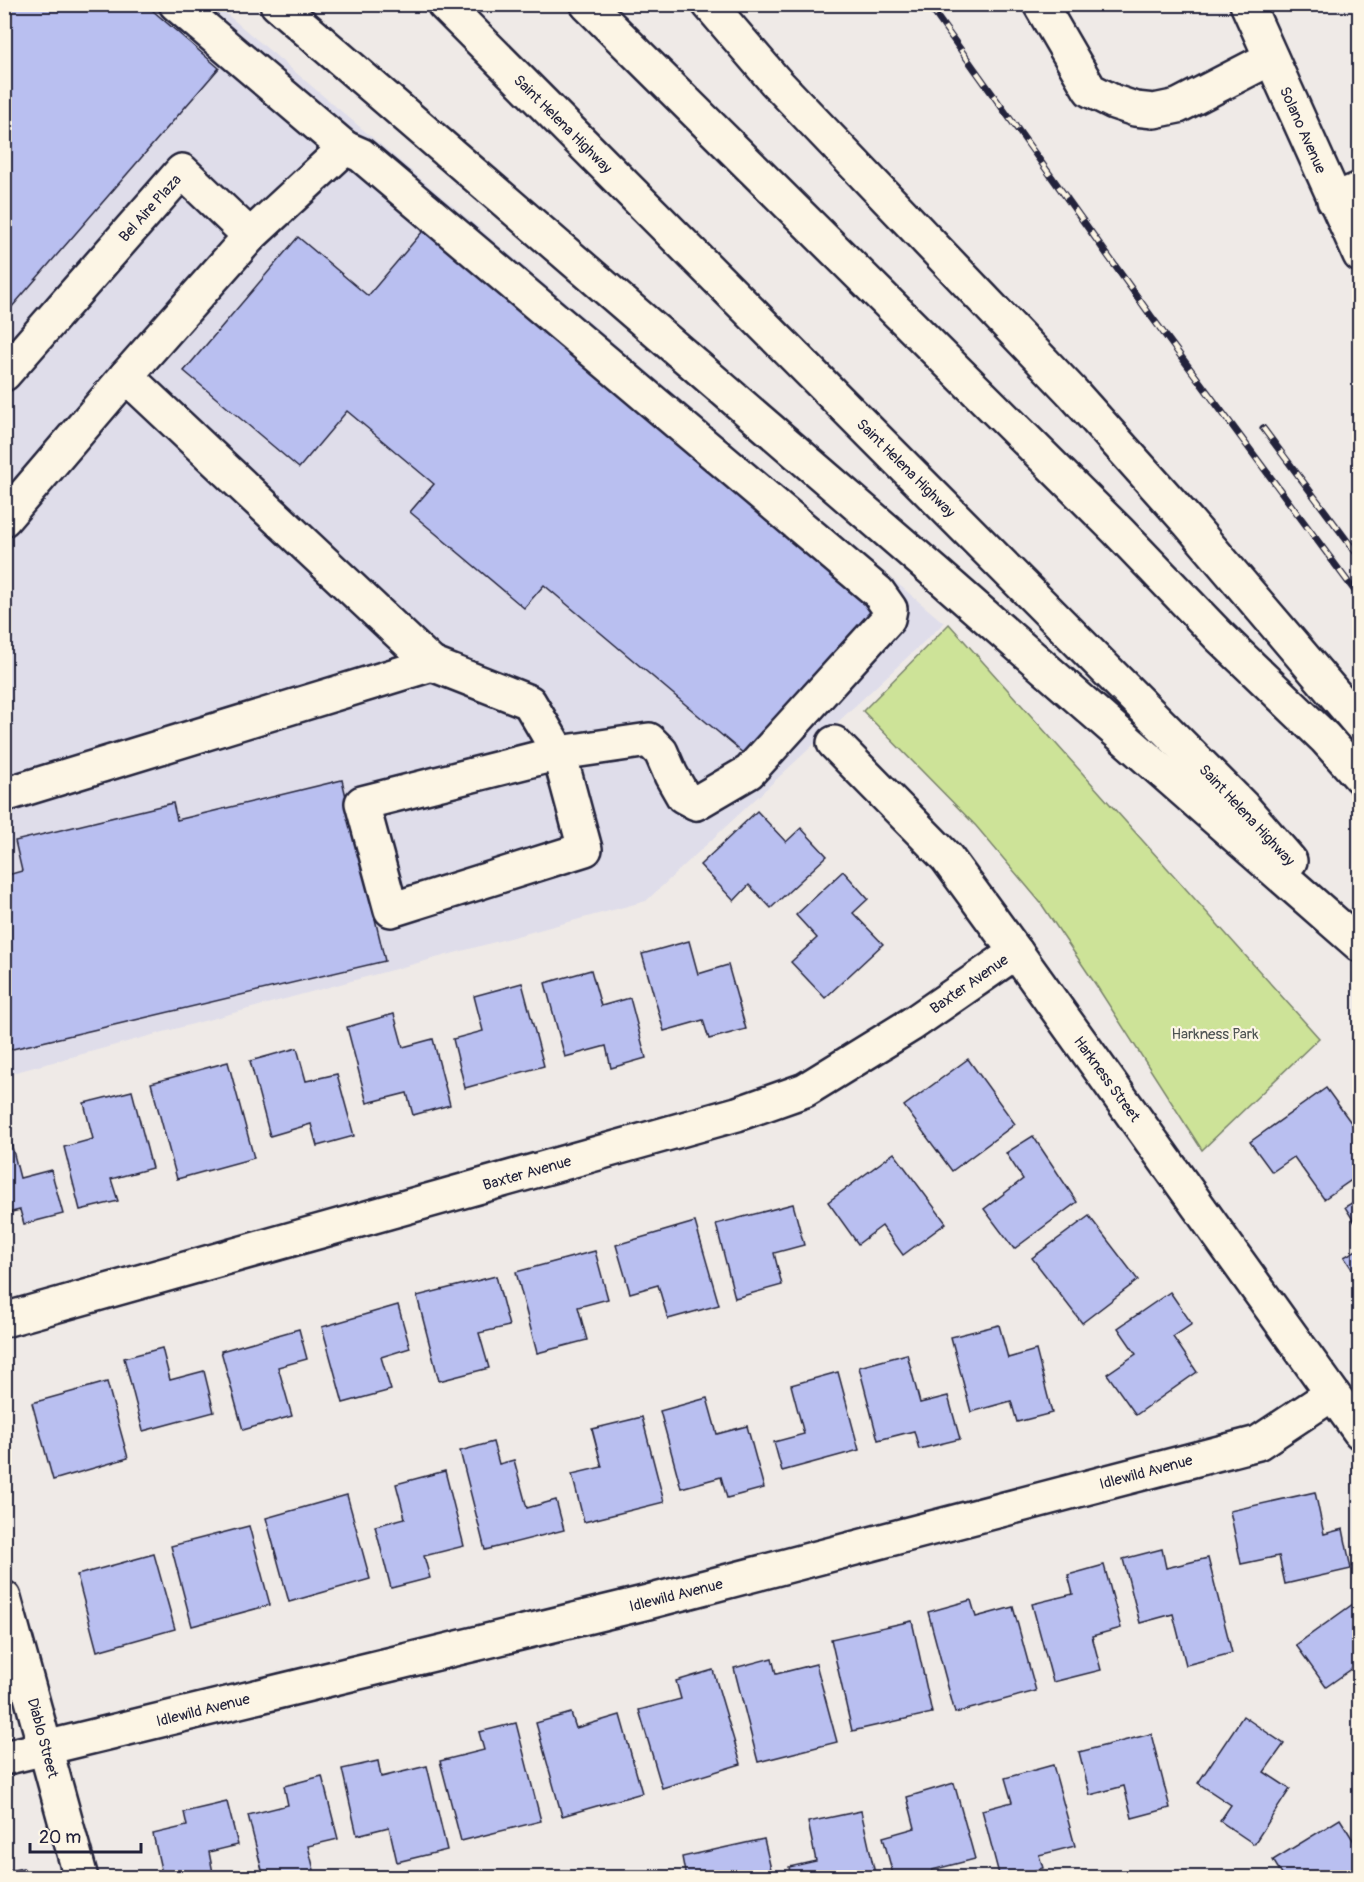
<svg xmlns="http://www.w3.org/2000/svg" width="1364" height="1882" font-family="Pangolin,sans-serif">
	<style>
		.built { fill: #dfddea }
		.green { fill: #cde398; stroke: #78826a; stroke-width: 1.5 }
		.building { fill: #b9bff0; stroke: #22223b; stroke-width: 1.5 }
		.lines { fill: none; stroke-linecap: round; stroke-linejoin: round }
		.minor-casing { stroke: #22223b; stroke-width: 38 }
		.highway-casing { stroke: #22223b; stroke-width: 38 }
		.minor { stroke: #fcf5e5; stroke-width: 33 }
		.highway { stroke: #fcf5e5; stroke-width: 33 }
		.rail-casing { stroke: #22223b; stroke-width: 7 }
		.rail { stroke: #fcf5e5; stroke-width: 4.5; stroke-dasharray: 14; stroke-linecap: butt }
		.labels { text-anchor: middle; stroke-width: 4.5; stroke-linejoin: round; paint-order: stroke }
		.street-label { font-size: 15px; fill: #22223b; stroke: #fcf5e5 }
		.park-label { font-size: 15px; fill: #4d5252; stroke: #fcf5e5 }
	</style>
	<rect width="100%" height="100%" fill="#efeae7"/>
	<filter id="ink" filterUnits="userSpaceOnUse"><feTurbulence type="fractalNoise" baseFrequency=".0167" numOctaves="2"/><feDisplacementMap in="SourceGraphic" scale="12" xChannelSelector="R" yChannelSelector="G"/><feConvolveMatrix kernelMatrix="1 2 1 2 8 2 1 2 1" color-interpolation-filters="sRGB"/></filter>
	<g filter="url(#ink)">
		<!-- built -->
		<polygon class="built" points="5,5 216,5 944,623 646,901 5,1075"/>
		<!-- green -->
		<polygon class="green" points="949,624 1319,1038 1202,1150 1098,988 1040,902 976,826 863,711"/>
		<!-- building -->
		<g class="building">
			<polygon points="4,4 145,4 219,68 4,316"/>
			<polygon points="428,225 880,607 750,759 544,585 524,608 410,512 434,484 347,411 299,468 184,371 298,237 368,296"/>
			<polygon points="342,780 385,961 4,1051 4,876 22,871 15,841 173,803 177,820"/>
			<polygon points="757,811 786,842 801,828 827,856 771,908 749,885 734,901 700,865"/>
			<polygon points="843,871 868,899 853,913 883,944 825,998 791,962 817,938 796,915"/>
			<polygon points="689,941 698,974 728,965 746,1029 709,1039 703,1020 664,1031 642,954"/>
			<polygon points="591,970 601,1006 630,998 646,1058 611,1068 606,1046 565,1057 545,983"/>
			<polygon points="522,983 544,1066 465,1088 453,1039 483,1031 474,996"/>
			<polygon points="394,1014 403,1047 433,1039 450,1105 413,1115 407,1093 367,1103 347,1027"/>
			<polygon points="297,1048 306,1081 337,1074 354,1136 317,1146 311,1124 270,1136 250,1061"/>
			<polygon points="968,1059 1015,1124 952,1171 904,1106"/>
			<polygon points="228,1062 254,1158 177,1179 151,1083"/>
			<polygon points="1326,1088 1360,1135 1360,1174 1324,1199 1294,1157 1272,1172 1250,1142"/>
			<polygon points="132,1091 152,1168 111,1179 118,1201 80,1210 64,1147 93,1139 84,1103"/>
			<polygon points="8,1131 20,1178 51,1170 63,1214 24,1224 20,1210 4,1214 4,1132"/>
			<polygon points="1033,1136 1077,1202 1014,1249 984,1209 1023,1179 1006,1153"/>
			<polygon points="894,1153 946,1223 903,1255 882,1226 858,1244 828,1202"/>
			<polygon points="1360,1198 1360,1231 1345,1207"/>
			<polygon points="793,1204 804,1245 774,1253 782,1285 735,1298 716,1224"/>
			<polygon points="1089,1216 1138,1280 1082,1323 1032,1258"/>
			<polygon points="695,1222 719,1305 668,1319 658,1285 630,1293 616,1245"/>
			<polygon points="1360,1248 1360,1281 1344,1257"/>
			<polygon points="595,1251 608,1299 578,1307 587,1340 537,1353 516,1272"/>
			<polygon points="496,1276 509,1326 479,1333 489,1368 439,1381 417,1296"/>
			<polygon points="1170,1292 1192,1324 1173,1337 1197,1372 1136,1415 1107,1374 1136,1354 1118,1328"/>
			<polygon points="398,1305 410,1348 381,1357 391,1390 343,1403 322,1327"/>
			<polygon points="999,1325 1008,1358 1036,1350 1052,1413 1017,1422 1011,1401 971,1412 951,1337"/>
			<polygon points="299,1329 307,1359 278,1367 292,1416 243,1430 221,1351"/>
			<polygon points="162,1348 170,1380 204,1371 214,1412 143,1431 124,1358"/>
			<polygon points="907,1354 920,1403 948,1396 960,1439 919,1449 914,1431 878,1440 859,1367"/>
			<polygon points="838,1372 859,1450 782,1471 774,1442 804,1434 791,1385"/>
			<polygon points="107,1382 128,1458 53,1480 32,1403"/>
			<polygon points="707,1398 717,1434 747,1426 764,1488 727,1498 721,1477 681,1488 660,1411"/>
			<polygon points="642,1417 664,1502 584,1522 572,1474 602,1467 592,1429"/>
			<polygon points="493,1442 499,1464 514,1460 527,1508 556,1500 564,1530 485,1550 460,1451"/>
			<polygon points="445,1471 464,1546 424,1556 430,1578 391,1588 375,1526 405,1518 396,1484"/>
			<polygon points="1315,1492 1324,1534 1343,1529 1351,1569 1285,1584 1279,1556 1241,1564 1230,1511"/>
			<polygon points="347,1495 370,1579 289,1602 266,1518"/>
			<polygon points="249,1526 270,1605 192,1626 171,1546"/>
			<polygon points="1162,1549 1166,1568 1208,1558 1232,1653 1186,1665 1173,1614 1140,1623 1123,1559"/>
			<polygon points="154,1554 175,1629 97,1651 77,1575"/>
			<polygon points="1104,1565 1121,1628 1092,1636 1101,1670 1053,1682 1032,1604 1073,1594 1068,1575"/>
			<polygon points="1360,1599 1360,1670 1356,1666 1326,1687 1296,1645"/>
			<polygon points="971,1600 976,1617 1013,1607 1036,1691 955,1713 928,1612"/>
			<polygon points="912,1621 932,1713 852,1731 831,1639"/>
			<polygon points="772,1658 776,1674 816,1664 837,1742 758,1762 734,1668"/>
			<polygon points="713,1670 741,1764 662,1788 639,1710 681,1699 676,1681"/>
			<polygon points="571,1713 576,1728 620,1715 642,1793 562,1816 536,1723"/>
			<polygon points="1243,1716 1284,1744 1264,1772 1290,1789 1254,1844 1220,1821 1231,1805 1198,1783"/>
			<polygon points="516,1723 541,1821 461,1841 440,1761 484,1750 479,1732"/>
			<polygon points="1151,1734 1170,1808 1132,1818 1124,1786 1090,1795 1079,1752"/>
			<polygon points="378,1761 381,1777 427,1766 447,1850 397,1862 389,1827 357,1835 342,1769"/>
			<polygon points="1053,1765 1075,1846 1039,1855 1043,1868 1008,1878 1000,1878 982,1810 1012,1802 1005,1778"/>
			<polygon points="322,1776 338,1839 308,1846 316,1878 264,1878 248,1815 288,1805 284,1786"/>
			<polygon points="954,1783 975,1859 932,1870 934,1878 894,1878 883,1837 915,1828 907,1797"/>
			<polygon points="227,1802 238,1845 209,1852 214,1878 163,1878 153,1834 187,1826 184,1812"/>
			<polygon points="861,1811 876,1878 791,1878 789,1867 816,1861 808,1822"/>
			<polygon points="1340,1819 1360,1851 1360,1863 1356,1865 1360,1871 1360,1878 1284,1878 1273,1860"/>
			<polygon points="764,1839 773,1878 686,1878 682,1857"/>
			<polygon points="23,1868 25,1878 4,1878 4,1872"/>
		</g>
		<g class="lines">
			<defs>
				<g id="minor">
					<polyline points="176,4 345,148"/>
					<polyline points="1040,4 1090,90 1114,102 1135,109 1154,111 1178,106 1271,58"/>
					<polyline points="1247,4 1360,255"/>
					<polyline points="1334,200 1360,189"/>
					<polyline points="250,236 345,148 361,155 878,592 890,609 888,619 749,772 696,803 683,796 671,775 661,752 649,740 559,753 362,803 391,910 585,849 559,753 529,702 432,664"/>
					<polyline points="4,374 182,171 250,236 126,376 4,519"/>
					<polyline points="834,743 947,858 1016,952 1360,1432"/>
					<polyline points="4,795 432,664 126,376"/>
					<polyline points="4,1320 737,1114 805,1090 912,1024 1016,952"/>
					<polyline points="4,1598 81,1878"/>
					<polyline points="4,1758 648,1602 1258,1443 1332,1394"/>
				</g>
				<g id="highway">
					<polyline points="277,4 936,573 1360,945"/>
					<polyline points="444,4 1243,807 1290,861"/>
					<polyline points="587,4 1118,531 1218,635 1325,738 1360,777"/>
					<polyline points="709,4 775,81 1072,392 1189,523 1360,724"/>
				</g>
			</defs>
			<!-- minor casing -->
			<use href="#minor" class="minor-casing"/>
			<!-- highway casing -->
			<use href="#highway" class="highway-casing"/>
			<!-- minor -->
			<use href="#minor" class="minor"/>
			<!-- highway -->
			<use href="#highway" class="highway"/>
			<defs>
				<g id="rail">
					<polyline points="928,4 1151,316 1360,598"/>
					<polyline points="1263,428 1360,558"/>
				</g>
			</defs>
			<!-- rail casing -->
			<use href="#rail" class="rail-casing"/>
			<!-- rail -->
			<use href="#rail" class="rail"/>
		</g>
	</g>
	<g class="labels">
		<!-- street labels -->
		<g class="street-label">
			<text transform="translate(563 124) rotate(45)" y="5">Saint Helena Highway</text>
			<text transform="translate(1303 130) rotate(66)" y="5">Solano Avenue</text>
			<text transform="translate(150 208) rotate(-48)" y="5">Bel Aire Plaza</text>
			<text transform="translate(906 468) rotate(45)" y="5">Saint Helena Highway</text>
			<text transform="translate(1247 815) rotate(47)" y="5">Saint Helena Highway</text>
			<text transform="translate(969 984) rotate(-35)" y="5">Baxter Avenue</text>
			<text transform="translate(1107 1079) rotate(54)" y="5">Harkness Street</text>
			<text transform="translate(527 1173) rotate(-16)" y="5">Baxter Avenue</text>
			<text transform="translate(1146 1472) rotate(-15)" y="5">Idlewild Avenue</text>
			<text transform="translate(676 1595) rotate(-14)" y="5">Idlewild Avenue</text>
			<text transform="translate(203 1710) rotate(-14)" y="5">Idlewild Avenue</text>
			<text transform="translate(43 1738) rotate(75)" y="5">Diablo Street</text>
		</g>
		<!-- park labels -->
		<g class="park-label">
			<text x="1215" y="1039">Harkness Park</text>
		</g>
	</g>
	<!-- margin -->
	<rect width="1364" height="1882" fill="none" stroke="#fcf5e5" stroke-width="24"/>
	<rect x="12" y="12" width="1340" height="1858" fill="none" stroke="#22223b" stroke-width="2" filter="url(#ink)"/>
	<!-- scale -->
	<path d="M30 1843v9h111v-9" fill="none" stroke="#22223b" stroke-width="3"/>
	<text x="39" y="1843" font-size="18" fill="#22223b" stroke="#fcf5e5" stroke-width="4.5" paint-order="stroke">20 m</text>
</svg>
